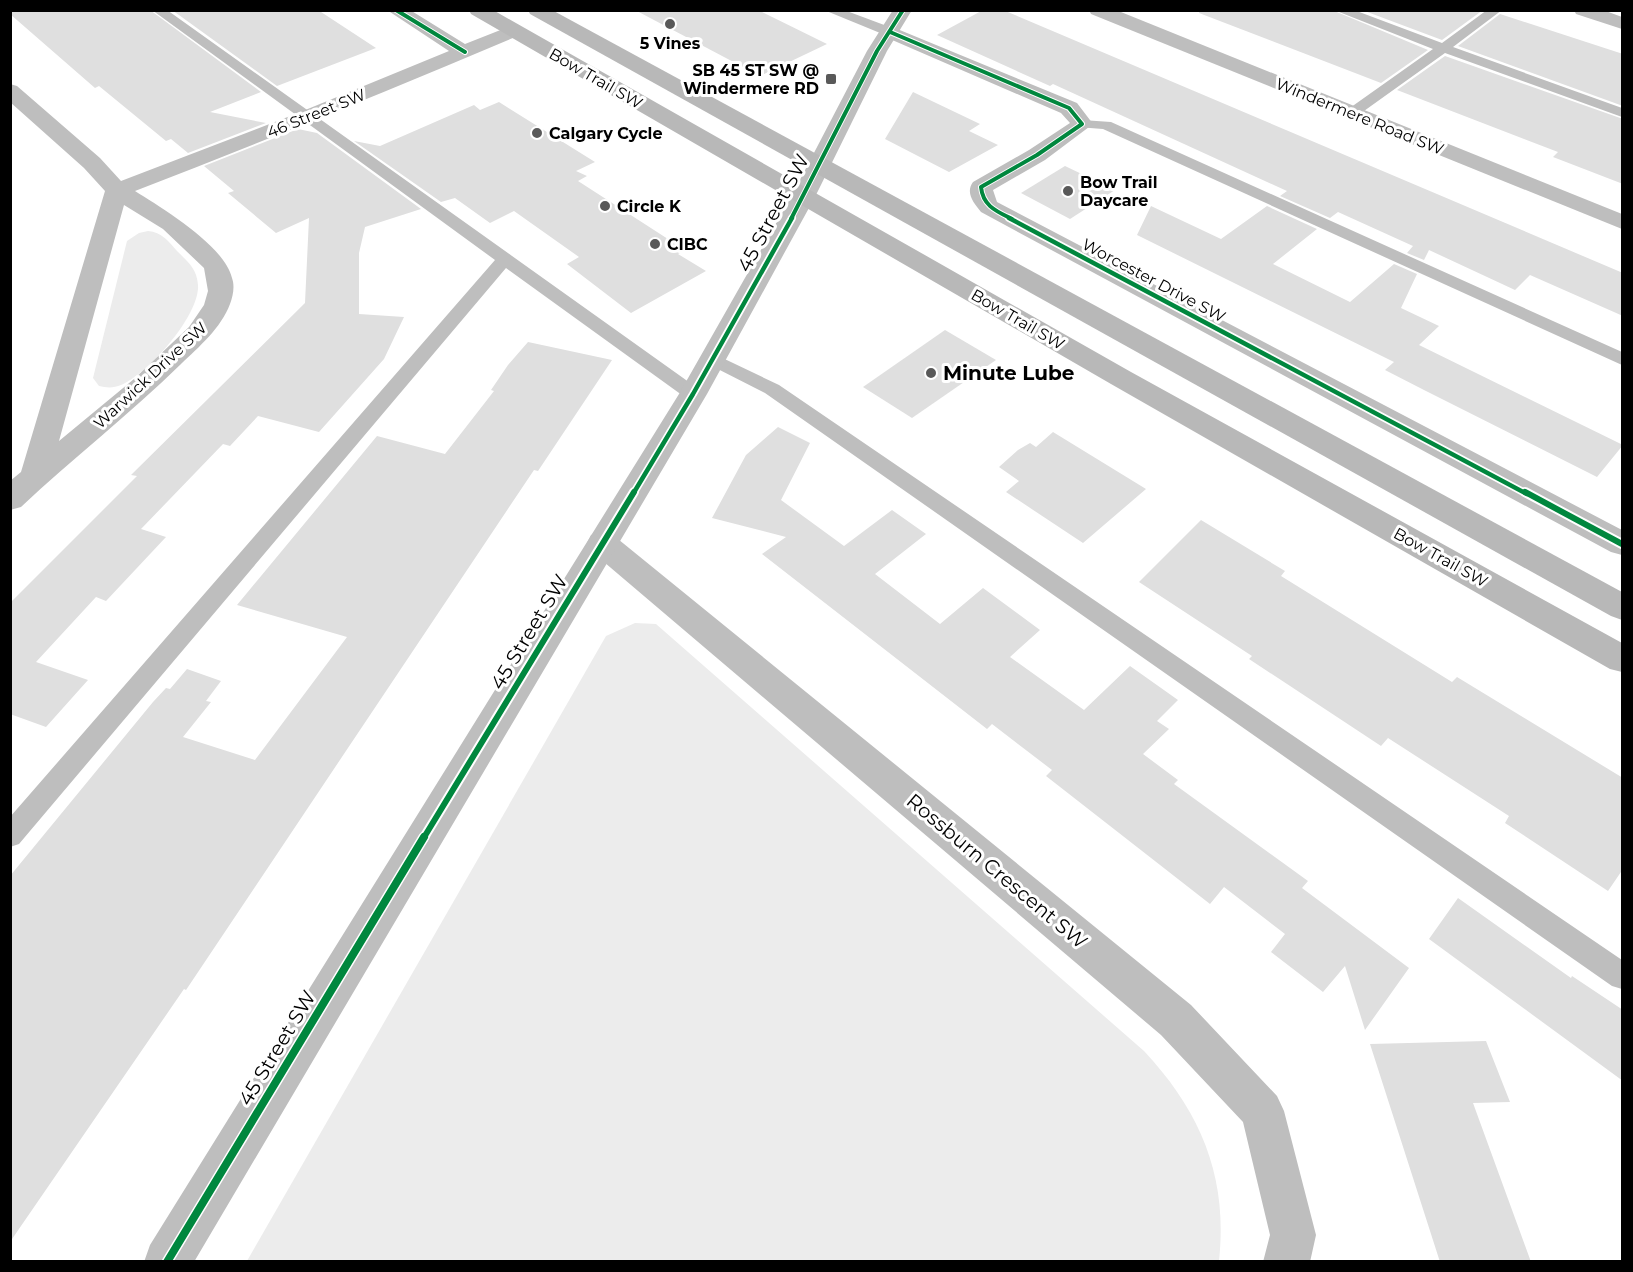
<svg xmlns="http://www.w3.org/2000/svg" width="1633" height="1272" font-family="Montserrat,sans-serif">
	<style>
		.green { fill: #ececec }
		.building { fill: #dfdfdf }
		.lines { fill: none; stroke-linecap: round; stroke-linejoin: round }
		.service { fill: #bebebe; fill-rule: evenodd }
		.minor { fill: #bebebe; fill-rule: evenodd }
		.tertiary { fill: #bebebe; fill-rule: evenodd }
		.secondary { fill: #b8b8b8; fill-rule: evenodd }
		.cycleway-far3-casing { stroke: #fff; stroke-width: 6 }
		.cycleway-far2-casing { stroke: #fff; stroke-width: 8 }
		.cycleway-far1-casing { stroke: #fff; stroke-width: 10 }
		.cycleway-casing { stroke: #fff; stroke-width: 11 }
		.cycleway-far3 { stroke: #00873e; stroke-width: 4 }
		.cycleway-far2 { stroke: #00873e; stroke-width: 4.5 }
		.cycleway-far1 { stroke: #00873e; stroke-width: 6 }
		.cycleway { stroke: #00873e; stroke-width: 8 }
		.poi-dot { fill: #595959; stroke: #fff; stroke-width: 2 }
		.labels { text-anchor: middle; stroke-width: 6; stroke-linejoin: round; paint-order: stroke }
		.far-poi-label { font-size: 16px; font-weight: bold; fill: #000; stroke: #fff; text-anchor: start }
		.far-street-label { font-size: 16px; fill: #000; stroke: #fff }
		.street-label { font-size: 20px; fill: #000; stroke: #fff }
		.poi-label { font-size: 20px; font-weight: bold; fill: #000; stroke: #fff; text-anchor: start }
	</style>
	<rect width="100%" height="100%" fill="#fff"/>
	<!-- green -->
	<g class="green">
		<path d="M148,231C162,232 168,241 177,251C188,262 197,269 198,285C200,315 148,374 121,385C114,388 107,388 99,386L93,378L127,241L139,233Z"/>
		<path d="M635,623L656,624L1144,1051C1201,1112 1228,1177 1219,1261H247L606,636Z"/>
	</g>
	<!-- building -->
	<g class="building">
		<polygon points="10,10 150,10 261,92 210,112 266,123 188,153 171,139 166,141 99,86 95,88 10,14"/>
		<polygon points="172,10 318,10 376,48 277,86"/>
		<polygon points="635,10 758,10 827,44 760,76"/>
		<polygon points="983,10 1003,10 1623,273 1623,316 1530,275 1515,290 1429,250 1424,260 1407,253 1413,246 1338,212 1330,218 1280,196 1287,191 1053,84 1050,86 937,35"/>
		<polygon points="1200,10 1332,10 1428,50 1381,83 1199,13"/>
		<polygon points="1362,10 1483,10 1442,40"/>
		<polygon points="1500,14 1623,54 1623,106 1458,46"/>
		<polygon points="1445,56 1623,119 1623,184 1553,157 1558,152 1397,90"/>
		<polygon points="913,92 980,124 969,131 998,145 949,172 885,139"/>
		<polygon points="499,102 595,162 576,171 587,176 578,181 685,250 678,254 706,271 631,313 567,264 579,257 514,211 490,223 455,198 441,202 354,141 380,146 474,105 480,110"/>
		<polygon points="298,129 317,133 421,209 365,227 359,253 359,314 404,317 384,359 319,432 258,416 230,446 223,444 141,529 166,537 106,601 96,597 36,662 88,680 46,727 10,714 10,603 137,476 131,475 305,303 309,218 276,233 228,193 234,191 204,166"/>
		<polygon points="1065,166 1115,190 1070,219 1021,193"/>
		<polygon points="1151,206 1221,239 1267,206 1317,229 1273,264 1350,302 1394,264 1417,274 1401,308 1439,326 1419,345 1623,445 1597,477 1424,390 1385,370 1394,362 1137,235"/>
		<polygon points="945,330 996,360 912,418 863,387"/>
		<polygon points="528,342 612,360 538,471 534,470 186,990 184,989 10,1242 10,876 153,702 166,688 170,689 187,669 221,681 206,701 211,702 183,737 255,760 347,637 237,605 377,436 445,454 494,391 491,390 508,365"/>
		<polygon points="778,427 810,443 781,500 844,546 892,510 926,534 875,574 940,624 983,588 1040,630 1010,657 1084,710 1130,666 1178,700 1157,721 1169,729 1143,754 1178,780 1174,784 1308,881 1302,888 1409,968 1365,1030 1345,966 1323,992 1271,952 1285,934 1224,887 1210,904 1046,776 1052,770 992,724 987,729 762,554 786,537 712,518 746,455"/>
		<polygon points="1053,432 1146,489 1083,543 1006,492 1019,481 999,467 1018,450 1030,443 1036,447"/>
		<polygon points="1201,520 1285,571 1281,576 1452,682 1457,677 1623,778 1623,869 1608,891 1505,823 1509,816 1388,738 1381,746 1249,659 1252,656 1139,582"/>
		<polygon points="1458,898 1571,978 1572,976 1623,1010 1623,1081 1429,939"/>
		<polygon points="1486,1041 1510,1102 1473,1103 1531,1262 1440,1262 1370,1044"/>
	</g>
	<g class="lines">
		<!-- service -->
		<g class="service">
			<polygon points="152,10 167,10 700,390 702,394 700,398 693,400 686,398 506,268 19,844 10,847 10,817 495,260"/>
			<polygon points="824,10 844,10 895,29 897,32 890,36 885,35"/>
			<polygon points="1334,10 1354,10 1442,43 1487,10 1502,10 1453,47 1622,108 1622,117 1445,53 1357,116 1347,116 1345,113 1347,110 1433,49"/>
			<polygon points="1082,120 1111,122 1622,352 1622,365 1103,129 1077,127 1075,124"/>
			<polygon points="712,353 779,385 1622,960 1622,989 1612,986 765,393 706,363 703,359 706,355"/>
		</g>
		<!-- minor -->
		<g class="minor">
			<path d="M387,10H410L465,44L513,25L520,27L523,31L520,35C393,89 264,141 135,191C162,208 224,245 232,278C235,286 233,296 230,304C221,328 199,347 181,364C130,414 73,458 21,507L10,510V481L21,472L105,191L84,168L10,102V84L17,86L100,158L121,181L298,113L449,51ZM124,205L163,229L204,268L208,291L204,305L189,327L134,379L59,441Z"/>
			<polygon points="1089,10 1116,10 1622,214 1622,229 1091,14"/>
			<polygon points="1574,10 1603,10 1622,17 1622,29 1576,14"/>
			<path d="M890,26L1077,103L1093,124L1045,160L993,190L997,202L1622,530V555L1611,552L981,212C974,203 965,193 973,182L1029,150L1070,123L1061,113L883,36L880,32L883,28Z"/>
			<polygon points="602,531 613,535 1191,1005 1277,1096 1284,1111 1316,1235 1310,1262 1263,1262 1270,1235 1243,1122 1161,1035 591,551 587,543 591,535"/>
		</g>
		<!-- tertiary -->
		<polygon class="tertiary" points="893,10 912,10 887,51 815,197 707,394 194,1262 144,1262 150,1245 679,394 791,197 867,51"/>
		<!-- secondary -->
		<g class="secondary">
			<polygon points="469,10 493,10 1131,372 1622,643 1622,672 1610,669 1111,384 471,14"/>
			<polygon points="528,10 552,10 1622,592 1622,620 1611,616 530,14"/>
		</g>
		<defs>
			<g id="cycleway-far3">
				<polyline points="396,10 465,52"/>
				<path d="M890,32L1069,108L1082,124L1037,155L981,187C983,206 996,211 1012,219"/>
				<polyline points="791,219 877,51 903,10"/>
			</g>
			<g id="cycleway-far2">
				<polyline points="1009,218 1527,494"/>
				<polyline points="633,494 693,394 792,218"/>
			</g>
			<g id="cycleway-far1">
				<polyline points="1525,492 1622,544"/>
				<polyline points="423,839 634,492"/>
			</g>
			<polyline id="cycleway" points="167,1262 424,837"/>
		</defs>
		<!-- cycleway-far3 casing -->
		<use href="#cycleway-far3" class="cycleway-far3-casing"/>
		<!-- cycleway-far2 casing -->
		<use href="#cycleway-far2" class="cycleway-far2-casing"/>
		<!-- cycleway-far1 casing -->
		<use href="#cycleway-far1" class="cycleway-far1-casing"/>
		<!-- cycleway casing -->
		<use href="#cycleway" class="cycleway-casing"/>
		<!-- cycleway-far3 -->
		<use href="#cycleway-far3" class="cycleway-far3"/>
		<!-- cycleway-far2 -->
		<use href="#cycleway-far2" class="cycleway-far2"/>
		<!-- cycleway-far1 -->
		<use href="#cycleway-far1" class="cycleway-far1"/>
		<!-- cycleway -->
		<use href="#cycleway" class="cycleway"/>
	</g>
	<!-- markers -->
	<g class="poi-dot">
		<circle cx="670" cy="24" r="6"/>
		<rect x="825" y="73" width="12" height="12" rx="3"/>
		<circle cx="537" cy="133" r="6"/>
		<circle cx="1068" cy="191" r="6"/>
		<circle cx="605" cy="206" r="6"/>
		<circle cx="655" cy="244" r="6"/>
		<circle cx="931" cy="373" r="6"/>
	</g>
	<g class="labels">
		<!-- far-poi labels -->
		<g class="far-poi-label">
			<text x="670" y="49" text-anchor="middle">5 Vines</text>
			<text x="819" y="76" text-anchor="end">SB 45 ST SW @<tspan x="819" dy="18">Windermere RD</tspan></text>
			<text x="549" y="139">Calgary Cycle</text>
			<text x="1080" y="188">Bow Trail<tspan x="1080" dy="18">Daycare</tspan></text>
			<text x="617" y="212">Circle K</text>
			<text x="667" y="250">CIBC</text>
		</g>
		<!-- far-street labels -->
		<g class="far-street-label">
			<text transform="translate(596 78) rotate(30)" y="6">Bow Trail SW</text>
			<text transform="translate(316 113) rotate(-22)" y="6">46 Street SW</text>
			<text transform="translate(1360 116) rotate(22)" y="6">Windermere Road SW</text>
			<text transform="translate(1154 280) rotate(28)" y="6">Worcester Drive SW</text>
			<text transform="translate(1018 319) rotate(30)" y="6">Bow Trail SW</text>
			<text transform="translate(150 375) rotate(-43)" y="6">Warwick Drive SW</text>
			<text transform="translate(1441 557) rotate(29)" y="6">Bow Trail SW</text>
		</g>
		<!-- street labels -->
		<g class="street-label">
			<text transform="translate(773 213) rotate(-62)" y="7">45 Street SW</text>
			<text transform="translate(529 632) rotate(-59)" y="7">45 Street SW</text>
			<text transform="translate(997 871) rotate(40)" y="7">Rossburn Crescent SW</text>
			<text transform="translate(277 1048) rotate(-59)" y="7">45 Street SW</text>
		</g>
		<!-- poi labels -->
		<g class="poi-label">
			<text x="943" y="380">Minute Lube</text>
		</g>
	</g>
	<!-- border -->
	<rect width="1633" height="1272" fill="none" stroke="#000000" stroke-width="24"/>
</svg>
